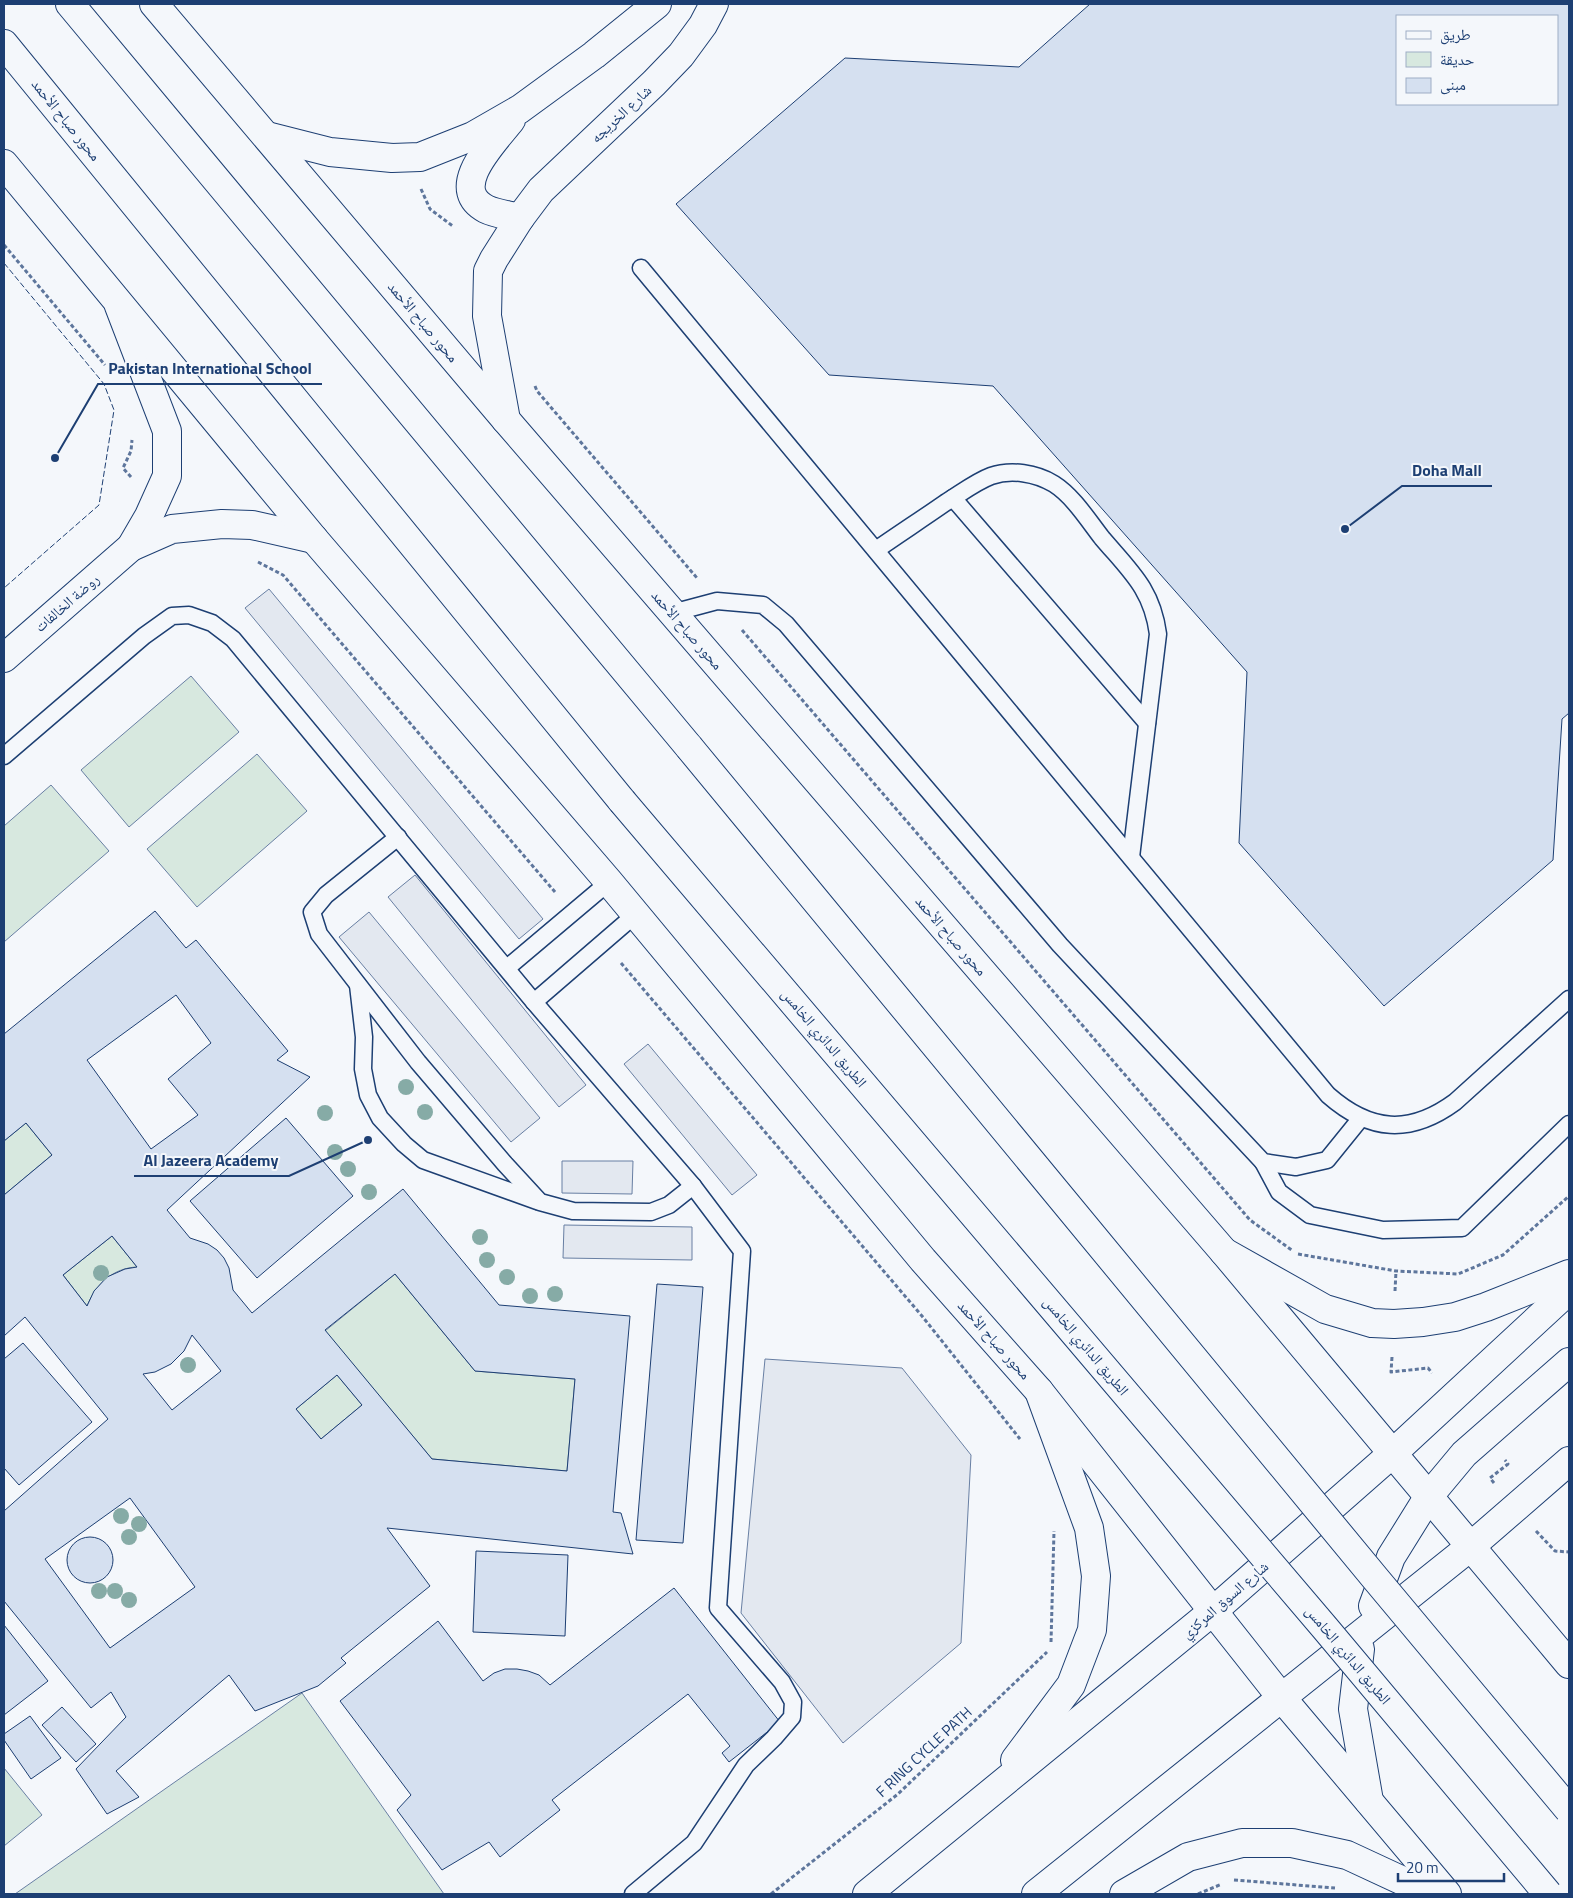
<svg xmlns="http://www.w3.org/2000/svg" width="1573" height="1898" font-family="'Titillium Web','Noto Naskh Arabic',sans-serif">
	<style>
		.green { fill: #d7e8df; stroke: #687fa3 }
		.parking { fill: #e3e8f0; stroke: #687fa3 }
		.building { fill: #d5e0f0; stroke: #1d3f73; fill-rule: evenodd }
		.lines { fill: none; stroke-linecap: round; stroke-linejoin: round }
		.service-casing { stroke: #1d3f73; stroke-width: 19 }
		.minor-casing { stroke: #1d3f73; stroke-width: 30 }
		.tertiary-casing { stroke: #1d3f73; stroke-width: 30 }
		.secondary-casing { stroke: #1d3f73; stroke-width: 30 }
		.trunk-casing { stroke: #1d3f73; stroke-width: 30 }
		.path { stroke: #5e769c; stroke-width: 3; stroke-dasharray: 4 2.5; stroke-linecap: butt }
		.service { stroke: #f4f7fb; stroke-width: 16 }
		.minor { stroke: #f4f7fb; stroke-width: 28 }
		.tertiary { stroke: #f4f7fb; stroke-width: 28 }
		.secondary { stroke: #f4f7fb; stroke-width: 28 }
		.trunk { stroke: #f4f7fb; stroke-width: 28 }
		.trunk-bridge-casing { stroke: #1d3f73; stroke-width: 30; stroke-linecap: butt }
		.trunk-bridge { stroke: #f4f7fb; stroke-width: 28 }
		.fence { stroke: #1d3f73; stroke-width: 1; stroke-dasharray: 6 2.5; stroke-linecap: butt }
		.tree { fill: #86aba6 }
		.labels { text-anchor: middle; stroke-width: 4; stroke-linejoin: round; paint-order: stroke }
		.street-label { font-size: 15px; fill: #1d3f73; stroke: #f4f7fb }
		.leader { fill: none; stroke: #1d3f73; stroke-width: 2 }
		.callout-dot { fill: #1d3f73; stroke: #f4f7fb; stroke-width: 2 }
		.callout-label { font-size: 16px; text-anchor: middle; font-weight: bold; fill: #1d3f73; stroke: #f4f7fb; stroke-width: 4; stroke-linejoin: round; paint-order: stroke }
	</style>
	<rect width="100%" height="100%" fill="#f4f7fb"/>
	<!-- green -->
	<g class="green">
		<polygon points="191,676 239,732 129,827 81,770"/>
		<polygon points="257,754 307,811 197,907 147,849"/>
		<polygon points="51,785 109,851 4,942 4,826"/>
		<polygon points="26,1123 52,1155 4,1195 4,1141"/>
		<path d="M112,1236L137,1267C113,1268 96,1284 87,1306L63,1275Z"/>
		<polygon points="395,1274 475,1371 575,1379 567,1471 432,1459 325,1331"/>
		<polygon points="337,1375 362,1405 321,1439 296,1409"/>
		<polygon points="302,1693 444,1894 15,1894"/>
		<polygon points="4,1768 42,1815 4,1846"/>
	</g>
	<!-- parking -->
	<g class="parking">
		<polygon points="269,589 543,919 519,939 245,608"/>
		<polygon points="415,875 586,1085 559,1107 388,897"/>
		<polygon points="369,912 540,1118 511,1142 339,937"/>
		<polygon points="648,1044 757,1175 732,1195 624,1064"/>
		<polygon points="562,1161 633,1161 632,1194 562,1193"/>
		<polygon points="564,1225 692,1227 692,1260 563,1258"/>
		<polygon points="765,1359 902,1368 971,1455 961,1643 843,1743 741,1613"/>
	</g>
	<!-- building -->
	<g class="building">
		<path d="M1090,4H1569V713L1562,719L1553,860L1384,1006L1239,843L1247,672L993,386L829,375L676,204L845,58L1019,67ZM1397,16H1557V104H1397Z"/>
		<path d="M155,911L186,948L196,940L288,1051L277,1060L310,1077L167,1210L190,1238L208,1244L217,1250L224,1258L229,1268L233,1290L252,1313L403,1189L499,1305L630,1316L613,1512L621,1513L633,1554L387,1528L430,1586L341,1658L346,1663L318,1686L255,1711L229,1675L116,1771L139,1797L107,1814L76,1769L126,1717L111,1692L91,1708L4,1601V1511L108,1419L25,1317L4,1336V1195L52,1155L26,1123L4,1141V1034ZM176,995L211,1043L168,1079L198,1115L151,1149L87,1060ZM112,1236L137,1267L125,1269L107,1277L94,1291L87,1306L63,1275ZM395,1274L475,1371L575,1379L567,1471L432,1459L325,1330ZM192,1335L221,1371L172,1410L143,1374L155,1372L171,1364L184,1351ZM337,1375L362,1405L321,1439L296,1409ZM130,1498L195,1587L110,1648L45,1559Z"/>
		<polygon points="286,1118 353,1196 257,1278 190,1201"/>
		<polygon points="657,1284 703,1287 683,1543 636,1540"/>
		<polygon points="23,1343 92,1422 19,1485 4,1468 4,1359"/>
		<circle cx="90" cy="1560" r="23"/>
		<polygon points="476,1551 568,1555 565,1636 473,1632"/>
		<polygon points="674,1588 780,1722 729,1762 722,1753 730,1746 688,1694 552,1800 560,1810 500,1857 489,1842 442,1870 397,1810 411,1795 340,1701 438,1621 483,1681 494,1673 505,1669 517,1669 528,1671 539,1675 550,1685"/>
		<polygon points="4,1625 48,1681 4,1715"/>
		<polygon points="62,1707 96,1744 76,1762 42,1725"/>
		<polygon points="30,1716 61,1758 31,1779 4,1740 4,1734"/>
	</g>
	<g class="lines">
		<defs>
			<g id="service">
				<path d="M641,268L1328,1095C1370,1132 1410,1135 1455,1102L1569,999"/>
				<polyline points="953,498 1147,723"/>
				<path d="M876,550C899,534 922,519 945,503C960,494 975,482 991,476C1011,469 1036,473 1054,484C1073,496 1088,520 1102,538C1130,571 1152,589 1158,634L1131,857"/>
				<polyline points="672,613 717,601 763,605 786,624 1060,945 1263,1162 1296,1167 1327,1160 1361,1118"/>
				<polyline points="4,756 144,636 172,616 189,615 212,623 233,639 534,1002 693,1186 742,1251 718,1608 782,1682 793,1702 792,1717 774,1738 746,1765 694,1843 633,1894"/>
				<polyline points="398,837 326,895 312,912 319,934 418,1062 505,1164 540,1202 573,1211 651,1212 669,1205 693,1186"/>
				<polyline points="507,968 609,882"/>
				<polyline points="358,985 364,1037 363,1069 368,1095 380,1118 404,1144 423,1160 537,1201"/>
				<polyline points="534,1002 636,914"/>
				<polyline points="1263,1162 1279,1192 1310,1215 1383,1230 1462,1228 1569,1124"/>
			</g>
			<g id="minor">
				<path d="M511,120C495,141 446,188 486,209C496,214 509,215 520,218"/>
				<polyline points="267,136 330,152 392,158 420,157 473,136 520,109 594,55 657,4"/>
				<polyline points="119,306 167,431 167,476 149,516 131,547"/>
				<polyline points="506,420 487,316 488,271 494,259 520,218 541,190 654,83 681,55 703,25 714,4"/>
				<polyline points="4,658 131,547 172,529 222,524 252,525 314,539"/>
			</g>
			<g id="tertiary">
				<polyline points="154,4 506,420 1224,1252 1569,1664"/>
				<polyline points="4,164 314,539 609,882 923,1260 1039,1391 1281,1697 1447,1894"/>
			</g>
			<g id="secondary">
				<polyline points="1224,1252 1325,1309 1372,1323 1394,1324 1423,1322 1455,1317 1486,1307 1569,1274"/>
				<polyline points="1373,1606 1391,1557 1429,1496 1464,1454 1569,1362"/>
				<polyline points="1360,1649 1353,1709 1369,1801"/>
				<polyline points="1015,1760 1071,1685 1092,1630 1096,1576 1089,1528 1039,1391"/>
				<polyline points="867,1894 1212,1612 1393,1453 1569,1290"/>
				<polyline points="1036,1894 1470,1547 1569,1461"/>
				<polyline points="1124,1894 1188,1857 1242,1843 1292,1843 1347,1855 1431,1894"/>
			</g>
			<g id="trunk">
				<polyline points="70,4 689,747"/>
				<polyline points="4,44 622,801"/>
			</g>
		</defs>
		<!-- service casing -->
		<use href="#service" class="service-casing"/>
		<!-- minor casing -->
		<use href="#minor" class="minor-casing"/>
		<!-- tertiary casing -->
		<use href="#tertiary" class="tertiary-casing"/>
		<!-- secondary casing -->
		<use href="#secondary" class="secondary-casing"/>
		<!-- trunk casing -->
		<use href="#trunk" class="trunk-casing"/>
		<!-- path -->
		<g class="path">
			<polyline points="421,189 430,209 454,227"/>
			<polyline points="4,245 105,365"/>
			<polyline points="535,386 537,391 697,578"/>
			<polyline points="131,477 123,468 131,451 132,440"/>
			<polyline points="258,562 283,575 555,892"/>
			<polyline points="742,630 1250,1220 1293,1251"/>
			<polyline points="621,963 922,1316 1020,1439"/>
			<polyline points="1298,1254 1396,1271 1458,1274 1503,1255 1569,1196"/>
			<polyline points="1395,1291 1396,1271"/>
			<polyline points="1392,1357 1391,1372 1428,1368 1432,1373"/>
			<polyline points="1494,1483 1490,1478 1508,1464 1505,1460"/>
			<polyline points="1536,1531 1555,1551 1569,1552"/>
			<polyline points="1051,1642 1054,1531"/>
			<polyline points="1234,1880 1335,1888"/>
			<polyline points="771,1894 898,1794 1047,1652"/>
			<polyline points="1198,1894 1222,1884"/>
		</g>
		<!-- service -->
		<use href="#service" class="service"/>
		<!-- minor -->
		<use href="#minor" class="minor"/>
		<!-- tertiary -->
		<use href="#tertiary" class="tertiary"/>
		<!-- secondary -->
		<use href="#secondary" class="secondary"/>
		<!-- trunk -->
		<use href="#trunk" class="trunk"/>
		<defs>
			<g id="trunk-bridge">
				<polyline points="689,747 1375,1578 1569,1810"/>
				<polyline points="622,801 1325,1628 1548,1894"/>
			</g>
		</defs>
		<!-- trunk-bridge casing -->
		<use href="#trunk-bridge" class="trunk-bridge-casing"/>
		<!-- trunk-bridge -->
		<use href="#trunk-bridge" class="trunk-bridge"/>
		<!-- fence -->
		<polyline class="fence" points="4,263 104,384 114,410 99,505 4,588"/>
	</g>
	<!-- trees -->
	<g class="tree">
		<circle cx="406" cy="1087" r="8"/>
		<circle cx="425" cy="1112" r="8"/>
		<circle cx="325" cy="1113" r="8"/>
		<circle cx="335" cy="1152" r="8"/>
		<circle cx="348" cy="1169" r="8"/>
		<circle cx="369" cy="1192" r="8"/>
		<circle cx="480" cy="1237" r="8"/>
		<circle cx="487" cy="1260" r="8"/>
		<circle cx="101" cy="1273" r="8"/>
		<circle cx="507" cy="1277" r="8"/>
		<circle cx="555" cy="1294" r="8"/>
		<circle cx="530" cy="1296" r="8"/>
		<circle cx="188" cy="1365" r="8"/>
		<circle cx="121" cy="1516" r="8"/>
		<circle cx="139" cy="1524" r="8"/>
		<circle cx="129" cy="1537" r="8"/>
		<circle cx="99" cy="1591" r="8"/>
		<circle cx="115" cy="1591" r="8"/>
		<circle cx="129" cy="1600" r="8"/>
	</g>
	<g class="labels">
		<!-- street labels -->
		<g class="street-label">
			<text transform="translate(621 114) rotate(-43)" y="5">شارع الخريجه</text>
			<text transform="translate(66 120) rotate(51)" y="5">محور صباح الأحمد</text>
			<text transform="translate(423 322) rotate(50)" y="5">محور صباح الأحمد</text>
			<text transform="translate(67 603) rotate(-41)" y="5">روضة الخالفات</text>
			<text transform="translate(687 630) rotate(49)" y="5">محور صباح الأحمد</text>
			<text transform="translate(951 936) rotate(49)" y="5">محور صباح الأحمد</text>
			<text transform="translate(824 1038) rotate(50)" y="5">الطريق الدائري الخامس</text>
			<text transform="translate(994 1340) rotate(48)" y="5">محور صباح الأحمد</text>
			<text transform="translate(1086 1346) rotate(50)" y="5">الطريق الدائري الخامس</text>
			<text transform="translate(1225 1600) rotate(-41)" y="5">شارع السوق المركزي</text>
			<text transform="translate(1348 1655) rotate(50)" y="5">الطريق الدائري الخامس</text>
			<text transform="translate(924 1752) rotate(-43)" y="5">F RING CYCLE PATH</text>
		</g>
	</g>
	<!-- callouts -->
	<path class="leader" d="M55 458L98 384H322M1345 529L1402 486H1492M368 1140L289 1176H134"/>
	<g class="callout-dot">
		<circle cx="55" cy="458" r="5"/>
		<circle cx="1345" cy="529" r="5"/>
		<circle cx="368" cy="1140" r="5"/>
	</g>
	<g class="callout-label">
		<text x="210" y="374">Pakistan International School</text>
		<text x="1447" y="476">Doha Mall</text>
		<text x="211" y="1166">Al Jazeera Academy</text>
	</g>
	<!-- border -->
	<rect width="1573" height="1898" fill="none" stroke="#1d3f73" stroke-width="10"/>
	<!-- legend -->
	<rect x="1396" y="15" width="162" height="90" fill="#f4f7fb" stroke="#9eadc5"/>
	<rect x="1406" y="31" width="25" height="8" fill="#f4f7fb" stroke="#9eadc5"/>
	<text x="1440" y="40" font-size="15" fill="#1d3f73">طريق</text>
	<rect x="1406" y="52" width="25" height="15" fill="#d7e8df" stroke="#9eadc5"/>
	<text x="1440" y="65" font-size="15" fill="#1d3f73">حديقة</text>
	<rect x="1406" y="78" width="25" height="15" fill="#d5e0f0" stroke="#9eadc5"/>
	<text x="1440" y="90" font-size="15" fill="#1d3f73">مبنى</text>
	<!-- scale -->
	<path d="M1398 1873v8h106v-8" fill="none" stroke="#1d3f73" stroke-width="2.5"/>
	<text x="1406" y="1873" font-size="15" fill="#1d3f73" stroke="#f4f7fb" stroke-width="4" paint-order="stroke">20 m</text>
</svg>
